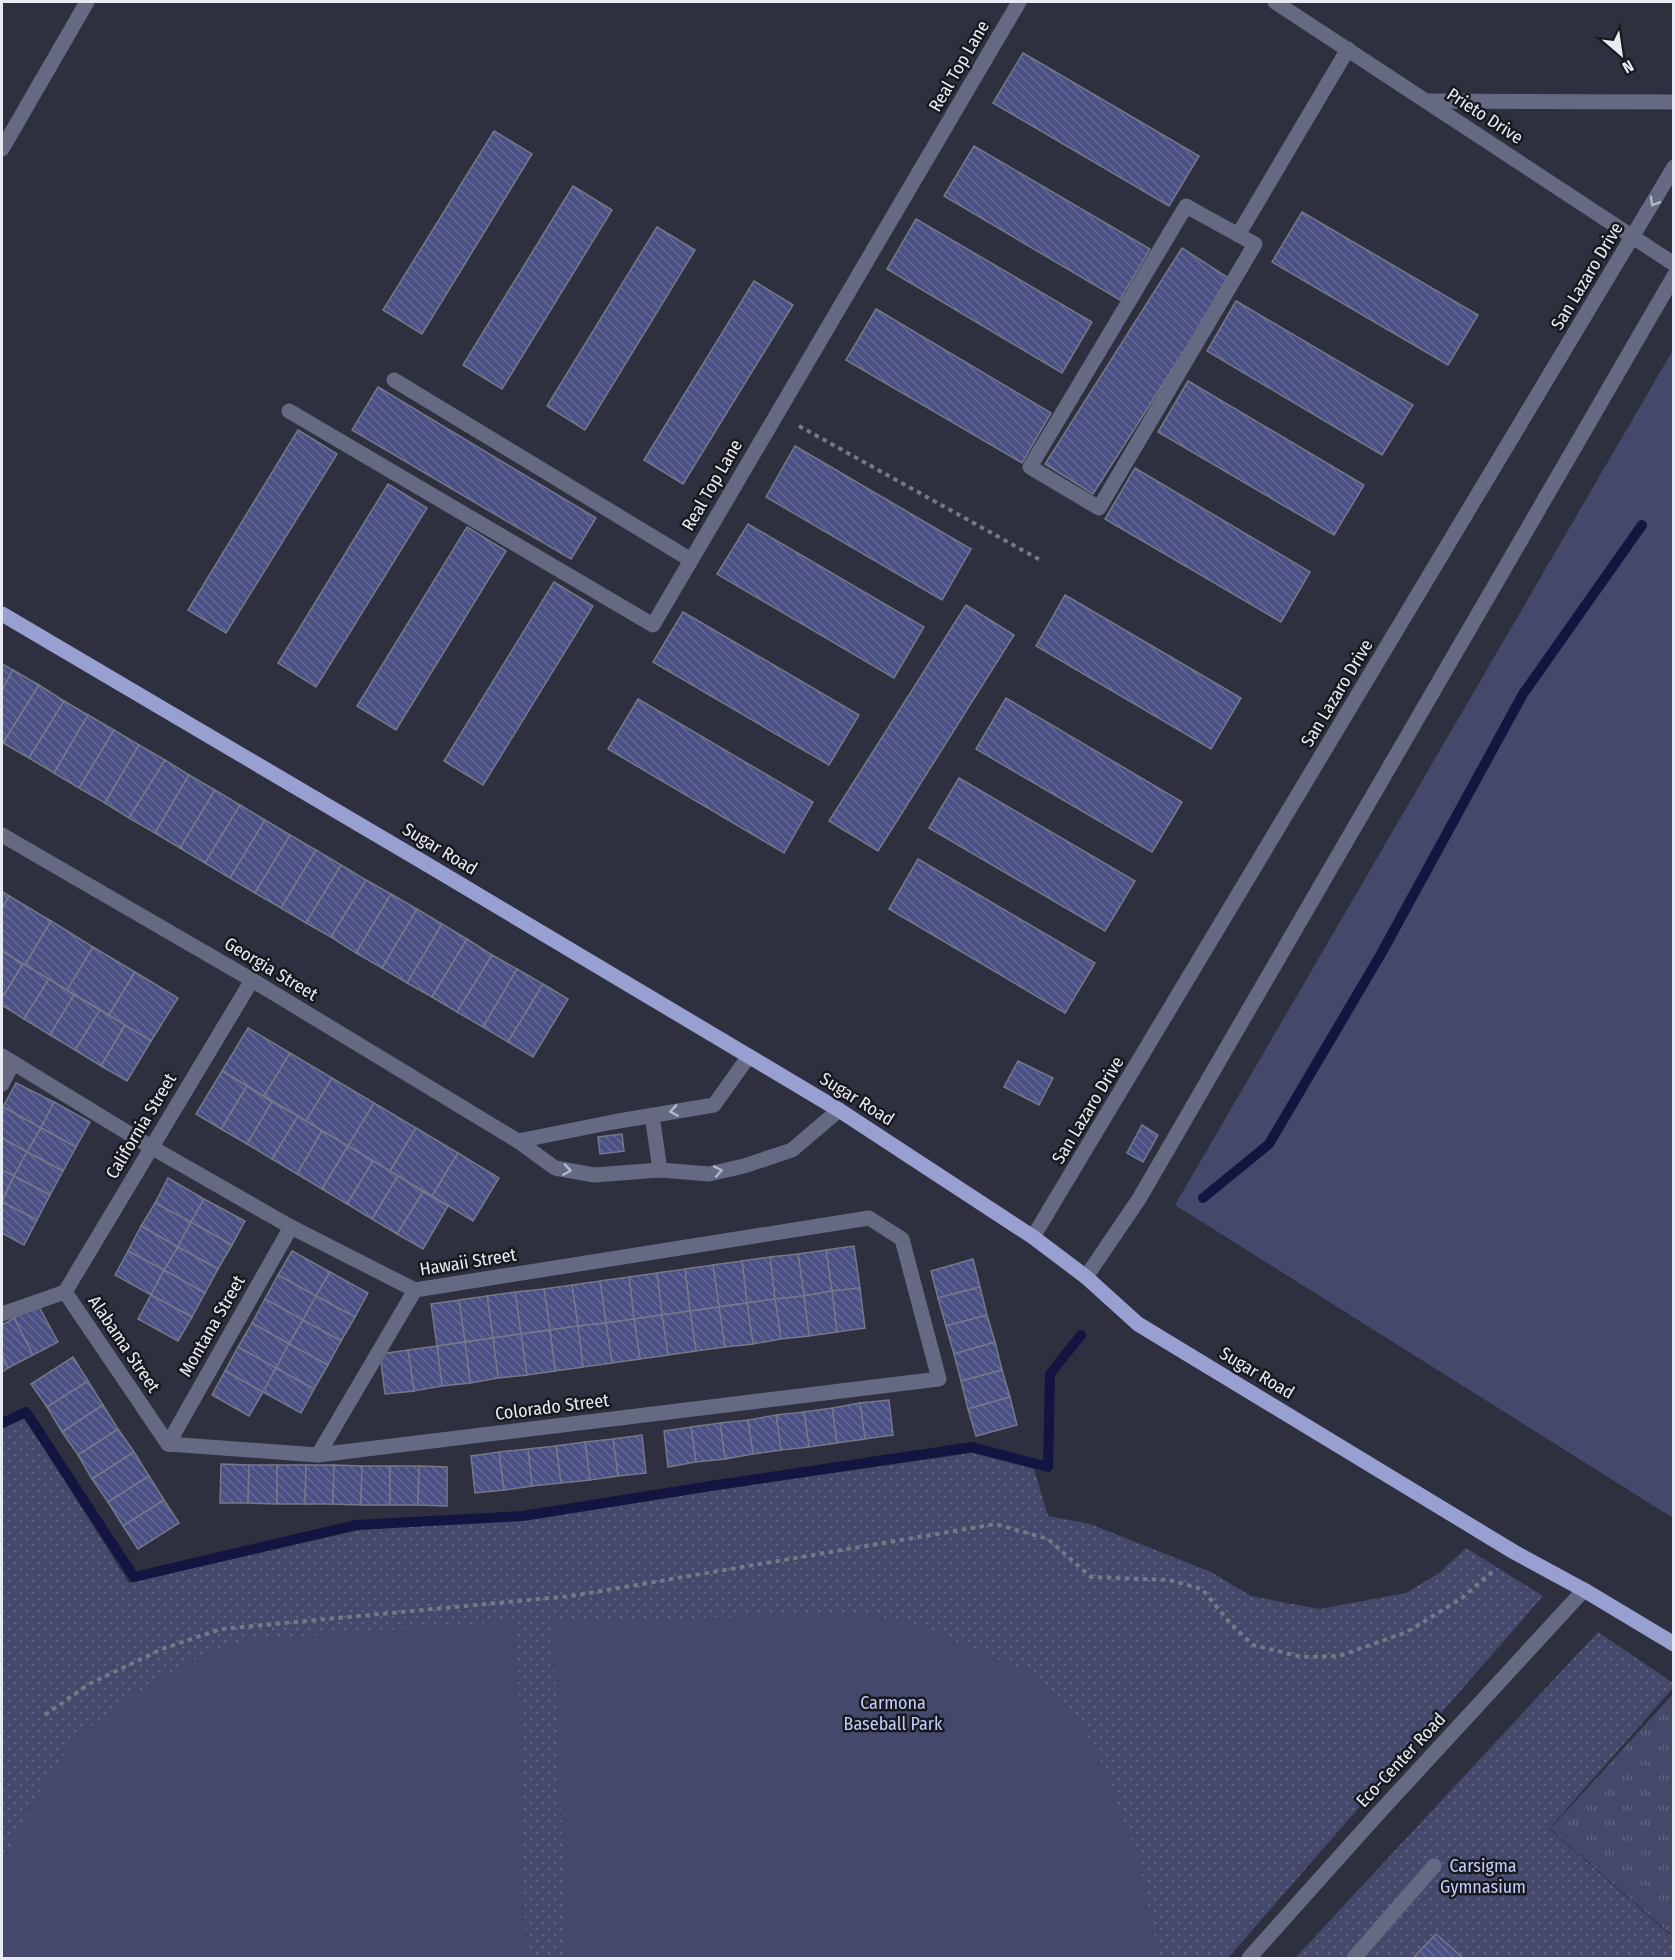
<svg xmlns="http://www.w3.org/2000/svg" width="1675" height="1960" font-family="'Fira Sans Condensed',sans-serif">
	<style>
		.grass { fill: url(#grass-tufts) }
		.park { fill: url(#park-dots) }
		.garden { fill: #44496b }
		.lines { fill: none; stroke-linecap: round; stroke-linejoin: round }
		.stream { stroke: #141441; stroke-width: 10 }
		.building { fill: url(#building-back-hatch); stroke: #757889; stroke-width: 1.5 }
		.path { stroke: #767885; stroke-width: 4; stroke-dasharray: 4.5 4.5; stroke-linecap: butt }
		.minor { stroke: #656981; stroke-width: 15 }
		.major { stroke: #98a0d1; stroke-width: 15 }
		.oneway { stroke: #b4b7c6 }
		.labels { text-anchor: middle; stroke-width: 5; stroke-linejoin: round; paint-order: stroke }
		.street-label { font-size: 18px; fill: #e9ebf4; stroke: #17191f }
		.park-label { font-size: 18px; fill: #c3ccfc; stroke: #17191f }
	</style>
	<defs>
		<pattern id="grass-tufts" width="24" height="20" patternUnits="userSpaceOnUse" patternTransform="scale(1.5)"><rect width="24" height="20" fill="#44496b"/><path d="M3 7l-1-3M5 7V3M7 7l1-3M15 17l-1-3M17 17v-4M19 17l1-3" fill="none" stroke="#5f6381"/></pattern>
		<pattern id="park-dots" width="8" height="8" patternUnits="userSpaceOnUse" patternTransform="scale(1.5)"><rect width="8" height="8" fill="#44496b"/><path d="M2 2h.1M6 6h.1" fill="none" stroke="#5f6381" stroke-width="1.8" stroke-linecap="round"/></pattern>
		<pattern id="building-back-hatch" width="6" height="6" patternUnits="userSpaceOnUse" patternTransform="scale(1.5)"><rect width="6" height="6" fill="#4a5083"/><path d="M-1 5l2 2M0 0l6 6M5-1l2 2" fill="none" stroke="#646995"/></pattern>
	</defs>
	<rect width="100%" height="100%" fill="#2e303f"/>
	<!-- grass -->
	<polygon class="grass" points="1673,1694 1673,1936 1550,1829"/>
	<!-- park -->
	<g class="park">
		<polygon points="25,1418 129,1583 360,1530 517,1519 972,1453 1034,1469 1048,1516 1090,1524 1211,1572 1251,1596 1319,1609 1406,1593 1439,1573 1466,1548 1543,1596 1228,1958 2,1958 2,1429"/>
		<polygon points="1598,1632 1673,1683 1673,1688 1549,1829 1673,1937 1673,1958 1295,1958"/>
	</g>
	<!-- garden -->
	<g class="garden">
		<polygon points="1673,350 1673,1518 1175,1205"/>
		<polygon points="870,1614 922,1627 1024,1670 1056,1694 1080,1721 1100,1759 1140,1863 1159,1958 567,1958 553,1621"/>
		<polygon points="517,1621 526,1958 2,1958 2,1863 45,1780 76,1739 126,1699 201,1656 244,1640"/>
	</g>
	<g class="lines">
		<!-- stream -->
		<g class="stream">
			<polyline points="1203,1198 1269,1144 1381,954 1523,694 1642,525"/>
			<polyline points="2,1423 26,1412 134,1577 356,1525 523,1516 717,1485 972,1447 1048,1467 1050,1374 1081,1335"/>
		</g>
	</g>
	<!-- building -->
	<g class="building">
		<polygon points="1023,53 1199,156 1169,206 993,103"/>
		<polygon points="494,131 532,154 422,334 383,310"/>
		<polygon points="974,146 1150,249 1120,300 944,196"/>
		<polygon points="573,186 612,210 502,389 463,365"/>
		<polygon points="1302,212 1478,315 1448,365 1272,262"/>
		<polygon points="916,219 1092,322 1062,373 887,269"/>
		<polygon points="657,227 695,250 585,430 547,406"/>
		<polygon points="1182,248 1230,279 1093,494 1045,464"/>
		<polygon points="754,281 793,305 683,484 644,460"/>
		<polygon points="1236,301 1413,405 1382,455 1207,351"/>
		<polygon points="876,309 1051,413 1022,463 846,360"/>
		<polygon points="1188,381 1364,485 1334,535 1158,432"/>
		<polygon points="378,387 596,518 571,559 352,430"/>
		<polygon points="298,430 337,454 226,633 188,610"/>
		<polygon points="795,446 971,549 942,600 766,497"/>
		<polygon points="1135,468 1310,572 1281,622 1105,519"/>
		<polygon points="388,484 427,508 316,687 278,663"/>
		<polygon points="748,524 924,627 894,678 717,574"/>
		<polygon points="467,527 506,551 396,730 357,706"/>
		<polygon points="554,582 593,606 483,785 444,761"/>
		<polygon points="1065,595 1241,698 1211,749 1036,646"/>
		<polygon points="966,605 1014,635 878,851 829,821"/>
		<polygon points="683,612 859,715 829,765 653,662"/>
		<polygon points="2,664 13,670 2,690"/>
		<polygon points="13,670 39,685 3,743 2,742 2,690"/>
		<polygon points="39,685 64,701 29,758 3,743"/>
		<polygon points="1006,698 1182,802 1152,852 976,749"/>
		<polygon points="638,699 813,802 784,853 608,749"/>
		<polygon points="64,701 88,715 54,773 29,758"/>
		<polygon points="88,715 114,730 79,788 54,773"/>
		<polygon points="114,730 139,745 105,803 79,788"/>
		<polygon points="139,745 165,760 129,818 105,803"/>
		<polygon points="165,760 189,775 155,833 129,818"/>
		<polygon points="189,775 215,790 180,848 155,833"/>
		<polygon points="959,778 1135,881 1105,931 929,828"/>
		<polygon points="215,790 240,805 205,863 180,848"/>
		<polygon points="240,805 265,820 230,878 205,863"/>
		<polygon points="265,820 290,835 255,893 230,878"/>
		<polygon points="290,835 316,850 281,908 255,893"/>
		<polygon points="316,850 341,865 306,923 281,908"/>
		<polygon points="918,859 1095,963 1065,1013 889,909"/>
		<polygon points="341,865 366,880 331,937 306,923"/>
		<polygon points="366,880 391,894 356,953 331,937"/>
		<polygon points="2,891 9,896 2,909"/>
		<polygon points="391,894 417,909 382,968 356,953"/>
		<polygon points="9,896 51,921 25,965 2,951 2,909"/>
		<polygon points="417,909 442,924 407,983 382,968"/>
		<polygon points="51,921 93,947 67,990 25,965"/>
		<polygon points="442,924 467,939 432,997 407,983"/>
		<polygon points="467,939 492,955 457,1012 432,997"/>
		<polygon points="93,947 135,972 109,1015 67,990"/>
		<polygon points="2,951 23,964 2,998"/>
		<polygon points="492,955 517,969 483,1027 457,1012"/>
		<polygon points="23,964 49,979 24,1019 2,1005 2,998"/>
		<polygon points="517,969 543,984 508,1042 483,1027"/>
		<polygon points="135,972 178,998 151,1041 109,1015"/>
		<polygon points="49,979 74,995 50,1035 24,1019"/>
		<polygon points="543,984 568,999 533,1057 508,1042"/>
		<polygon points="74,995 100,1010 75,1050 50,1035"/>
		<polygon points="100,1010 125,1025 101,1066 75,1050"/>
		<polygon points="125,1025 151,1041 127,1081 101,1066"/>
		<polygon points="248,1028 290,1053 264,1096 222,1071"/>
		<polygon points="290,1053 332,1078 306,1121 264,1096"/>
		<polygon points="1018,1061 1053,1078 1039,1105 1004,1087"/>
		<polygon points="222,1071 247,1086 221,1129 196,1114"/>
		<polygon points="332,1078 374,1103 348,1146 306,1121"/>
		<polygon points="16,1083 54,1102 41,1128 3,1107"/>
		<polygon points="247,1086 272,1102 247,1144 221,1129"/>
		<polygon points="54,1102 90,1122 76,1147 41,1128"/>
		<polygon points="272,1102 298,1116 272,1159 247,1144"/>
		<polygon points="374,1103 416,1128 390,1171 348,1146"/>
		<polygon points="3,1107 41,1128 27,1152 2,1138"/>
		<polygon points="298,1116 322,1131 297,1174 272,1159"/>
		<polygon points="1142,1125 1158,1135 1143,1162 1127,1153"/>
		<polygon points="41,1128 76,1147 63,1171 27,1152"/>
		<polygon points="416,1128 458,1153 432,1196 390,1171"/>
		<polygon points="322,1131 348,1146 322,1189 297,1174"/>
		<polygon points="622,1134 624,1151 600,1154 598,1137"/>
		<polygon points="2,1138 27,1152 14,1176 2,1170"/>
		<polygon points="348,1146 373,1161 347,1204 322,1189"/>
		<polygon points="27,1152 63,1171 50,1195 14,1176"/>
		<polygon points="458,1153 499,1178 473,1221 432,1196"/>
		<polygon points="373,1161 398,1176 372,1219 347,1204"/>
		<polygon points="2,1170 14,1176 2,1200"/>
		<polygon points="14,1176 50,1195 37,1220 2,1202"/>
		<polygon points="398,1176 423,1192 397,1234 372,1219"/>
		<polygon points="168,1178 204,1199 191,1222 155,1203"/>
		<polygon points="423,1192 448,1206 423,1249 397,1234"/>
		<polygon points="204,1199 245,1221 232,1245 191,1222"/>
		<polygon points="2,1202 37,1220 24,1245 2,1233"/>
		<polygon points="155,1203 191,1222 178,1247 141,1226"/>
		<polygon points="191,1222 232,1245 218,1269 178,1247"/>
		<polygon points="141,1226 178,1247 164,1270 128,1251"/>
		<polygon points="854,1246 860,1288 832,1291 826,1250"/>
		<polygon points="178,1247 218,1269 205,1293 164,1270"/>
		<polygon points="826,1250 832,1291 804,1296 798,1254"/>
		<polygon points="128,1251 164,1270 151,1295 115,1275"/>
		<polygon points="292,1251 330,1272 316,1296 278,1275"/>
		<polygon points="798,1254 804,1296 775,1299 770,1257"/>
		<polygon points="770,1257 775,1299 747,1303 742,1261"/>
		<polygon points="973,1259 980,1287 938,1298 931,1271"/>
		<polygon points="742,1261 747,1303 719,1307 713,1265"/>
		<polygon points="713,1265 719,1307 690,1311 685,1269"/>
		<polygon points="685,1269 690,1311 662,1315 657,1273"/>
		<polygon points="164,1270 205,1293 192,1317 151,1295"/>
		<polygon points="330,1272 368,1293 355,1317 316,1296"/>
		<polygon points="657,1273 662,1315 634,1319 629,1277"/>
		<polygon points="278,1275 316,1296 303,1320 265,1299"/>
		<polygon points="629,1277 634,1319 606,1323 600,1281"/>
		<polygon points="600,1281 606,1323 578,1326 572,1285"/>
		<polygon points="572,1285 578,1326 550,1330 544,1289"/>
		<polygon points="980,1287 987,1315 946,1326 938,1298"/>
		<polygon points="860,1288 865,1328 837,1332 832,1291"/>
		<polygon points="544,1289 550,1330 521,1334 515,1292"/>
		<polygon points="832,1291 837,1332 809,1336 804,1296"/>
		<polygon points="515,1292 521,1334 493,1338 487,1296"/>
		<polygon points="151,1295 192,1317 178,1341 138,1319"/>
		<polygon points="316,1296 355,1317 341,1341 303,1320"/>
		<polygon points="487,1296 493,1338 465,1342 459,1300"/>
		<polygon points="804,1296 809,1336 781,1339 775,1299"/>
		<polygon points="265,1299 303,1320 289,1344 252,1323"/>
		<polygon points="775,1299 781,1339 753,1344 747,1303"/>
		<polygon points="459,1300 465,1342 437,1346 431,1304"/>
		<polygon points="747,1303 753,1344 725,1347 719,1307"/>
		<polygon points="38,1305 58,1342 33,1355 14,1318"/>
		<polygon points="719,1307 725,1347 696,1351 690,1311"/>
		<polygon points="690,1311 696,1351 668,1355 662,1315"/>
		<polygon points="662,1315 668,1355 640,1359 634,1319"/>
		<polygon points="987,1315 995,1342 954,1354 946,1326"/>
		<polygon points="14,1318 33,1355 8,1368 2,1355 2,1325"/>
		<polygon points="634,1319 640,1359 612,1363 606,1323"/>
		<polygon points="303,1320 341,1341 328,1365 289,1344"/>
		<polygon points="252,1323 289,1344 276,1368 238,1347"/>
		<polygon points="606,1323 612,1363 583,1367 578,1326"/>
		<polygon points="578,1326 583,1367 555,1371 550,1330"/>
		<polygon points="550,1330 555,1371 527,1375 521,1334"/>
		<polygon points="521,1334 527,1375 498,1378 493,1338"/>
		<polygon points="493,1338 498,1378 470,1383 465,1342"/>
		<polygon points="465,1342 470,1383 442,1386 437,1346"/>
		<polygon points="995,1342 1002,1370 961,1381 954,1354"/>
		<polygon points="289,1344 328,1365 314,1389 276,1368"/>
		<polygon points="437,1346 442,1386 414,1391 408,1350"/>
		<polygon points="238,1347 276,1368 263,1392 225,1371"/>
		<polygon points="408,1350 414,1391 385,1394 380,1354"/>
		<polygon points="2,1355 8,1368 2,1372"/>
		<polygon points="73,1357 88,1381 47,1407 31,1384"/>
		<polygon points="276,1368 314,1389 301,1413 263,1392"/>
		<polygon points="1002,1370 1010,1397 968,1409 961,1381"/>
		<polygon points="225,1371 263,1392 249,1416 212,1395"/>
		<polygon points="88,1381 103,1405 62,1432 47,1407"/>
		<polygon points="1010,1397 1017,1425 976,1436 968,1409"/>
		<polygon points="889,1400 893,1435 865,1439 860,1403"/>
		<polygon points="860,1403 865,1439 837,1443 832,1408"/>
		<polygon points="103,1405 118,1429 78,1455 62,1432"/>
		<polygon points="832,1408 837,1443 809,1447 804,1412"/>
		<polygon points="804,1412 809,1447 781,1450 776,1415"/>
		<polygon points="776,1415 781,1450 753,1454 748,1420"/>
		<polygon points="748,1420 753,1454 725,1459 720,1423"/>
		<polygon points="720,1423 725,1459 696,1462 691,1427"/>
		<polygon points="691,1427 696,1462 668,1467 664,1431"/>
		<polygon points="118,1429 134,1452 92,1479 78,1455"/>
		<polygon points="642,1435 646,1473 618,1476 613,1439"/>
		<polygon points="613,1439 618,1476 590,1480 585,1442"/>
		<polygon points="585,1442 590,1480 561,1483 556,1446"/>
		<polygon points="556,1446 561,1483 532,1486 528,1449"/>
		<polygon points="528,1449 532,1486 504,1490 499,1452"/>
		<polygon points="134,1452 149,1476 108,1502 92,1479"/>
		<polygon points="499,1452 504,1490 475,1493 471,1456"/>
		<polygon points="221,1464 249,1465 248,1503 220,1503"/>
		<polygon points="249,1465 277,1465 277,1504 248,1503"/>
		<polygon points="277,1465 306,1465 305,1504 277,1504"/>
		<polygon points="306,1465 334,1465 333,1504 305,1504"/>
		<polygon points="334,1465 362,1466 361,1505 333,1504"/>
		<polygon points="362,1466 390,1466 390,1505 361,1505"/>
		<polygon points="390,1466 419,1466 418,1505 390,1505"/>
		<polygon points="419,1466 447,1467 447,1506 418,1505"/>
		<polygon points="149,1476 164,1500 123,1526 108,1502"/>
		<polygon points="164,1500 179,1523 138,1549 123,1526"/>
		<polygon points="1436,1934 1463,1958 1413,1958"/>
	</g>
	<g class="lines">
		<!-- path -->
		<g class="path">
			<polyline points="799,426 1042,561"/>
			<polyline points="45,1715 89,1684 162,1649 221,1629 571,1596 996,1524 1048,1539 1091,1577 1169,1580 1202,1589 1231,1624 1253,1645 1302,1657 1339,1656 1407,1632 1462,1598 1494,1570"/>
		</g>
		<!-- minor -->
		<g class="minor">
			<polyline points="1275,2 1674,264"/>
			<polyline points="1427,101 1674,102"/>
			<polyline points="2,149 87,2"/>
			<polygon points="1186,206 1255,244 1099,508 1030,467"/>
			<polyline points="1238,235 1348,49"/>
			<polyline points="394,380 691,560"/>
			<polyline points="289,411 653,625 1019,2"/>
			<polyline points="2,835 252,980 518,1141 555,1168 594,1175 660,1170 709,1174 744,1166 792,1150 839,1110"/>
			<polyline points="2,1056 151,1147 291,1227 415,1290 869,1218 902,1239 939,1379 318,1455 168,1444"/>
			<polyline points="2,1084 13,1063"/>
			<polyline points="652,1115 660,1170"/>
			<polyline points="518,1141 613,1122 714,1105 749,1056"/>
			<polyline points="1033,1237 1674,167"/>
			<polyline points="1086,1277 1139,1199 1674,276"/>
			<polyline points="65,1292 252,980"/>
			<polyline points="2,1314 65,1292 168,1444"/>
			<polyline points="168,1444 291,1227"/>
			<polyline points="318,1455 415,1290"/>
			<polyline points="1249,1958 1376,1816 1584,1590"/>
			<polyline points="1354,1958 1434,1866"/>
		</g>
		<!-- major -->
		<polyline class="major" points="2,614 423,862 839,1110 1033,1237 1086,1277 1138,1324 1514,1552 1584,1590 1674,1644"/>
	</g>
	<!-- one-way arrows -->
	<defs><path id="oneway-chevron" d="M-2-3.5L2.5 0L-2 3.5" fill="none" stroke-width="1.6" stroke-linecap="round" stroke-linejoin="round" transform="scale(1.5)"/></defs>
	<g class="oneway">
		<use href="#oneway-chevron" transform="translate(1654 202) rotate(120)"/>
		<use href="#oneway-chevron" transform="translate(674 1111) rotate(171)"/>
		<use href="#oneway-chevron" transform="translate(567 1170) rotate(9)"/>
		<use href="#oneway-chevron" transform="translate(718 1171) rotate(-11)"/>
	</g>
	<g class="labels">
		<!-- street labels -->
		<g class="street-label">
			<text transform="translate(959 66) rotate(-60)" y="6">Real Top Lane</text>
			<text transform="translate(1485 116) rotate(33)" y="6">Prieto Drive</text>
			<text transform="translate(1587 276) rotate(-59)" y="6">San Lazaro Drive</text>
			<text transform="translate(712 485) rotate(-60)" y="6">Real Top Lane</text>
			<text transform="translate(1337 693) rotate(-59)" y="6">San Lazaro Drive</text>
			<text transform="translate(440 849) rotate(31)" y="6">Sugar Road</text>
			<text transform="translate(271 969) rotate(31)" y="6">Georgia Street</text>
			<text transform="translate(857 1099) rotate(32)" y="6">Sugar Road</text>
			<text transform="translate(1088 1110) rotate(-59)" y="6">San Lazaro Drive</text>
			<text transform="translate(141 1126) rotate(-59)" y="6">California Street</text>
			<text transform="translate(468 1262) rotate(-9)" y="6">Hawaii Street</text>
			<text transform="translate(212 1326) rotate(-60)" y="6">Montana Street</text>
			<text transform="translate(124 1344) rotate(56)" y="6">Alabama Street</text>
			<text transform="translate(1257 1373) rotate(31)" y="6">Sugar Road</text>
			<text transform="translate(552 1407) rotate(-7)" y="6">Colorado Street</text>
			<text transform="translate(1401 1760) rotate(-47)" y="6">Eco-Center Road</text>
		</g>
		<!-- park labels -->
		<g class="park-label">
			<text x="893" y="1709">Carmona<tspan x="893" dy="21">Baseball Park</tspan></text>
			<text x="1483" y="1872">Carsigma<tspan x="1483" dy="21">Gymnasium</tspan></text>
		</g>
	</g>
	<!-- border -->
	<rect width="1675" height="1960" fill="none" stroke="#e9ebf4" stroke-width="6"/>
	<!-- north arrow -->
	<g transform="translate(1621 54) rotate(151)" stroke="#17191f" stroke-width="4.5" paint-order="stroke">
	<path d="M0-4.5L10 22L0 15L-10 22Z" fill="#e9ebf4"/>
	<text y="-9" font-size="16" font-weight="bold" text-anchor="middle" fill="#e9ebf4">N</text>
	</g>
</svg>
